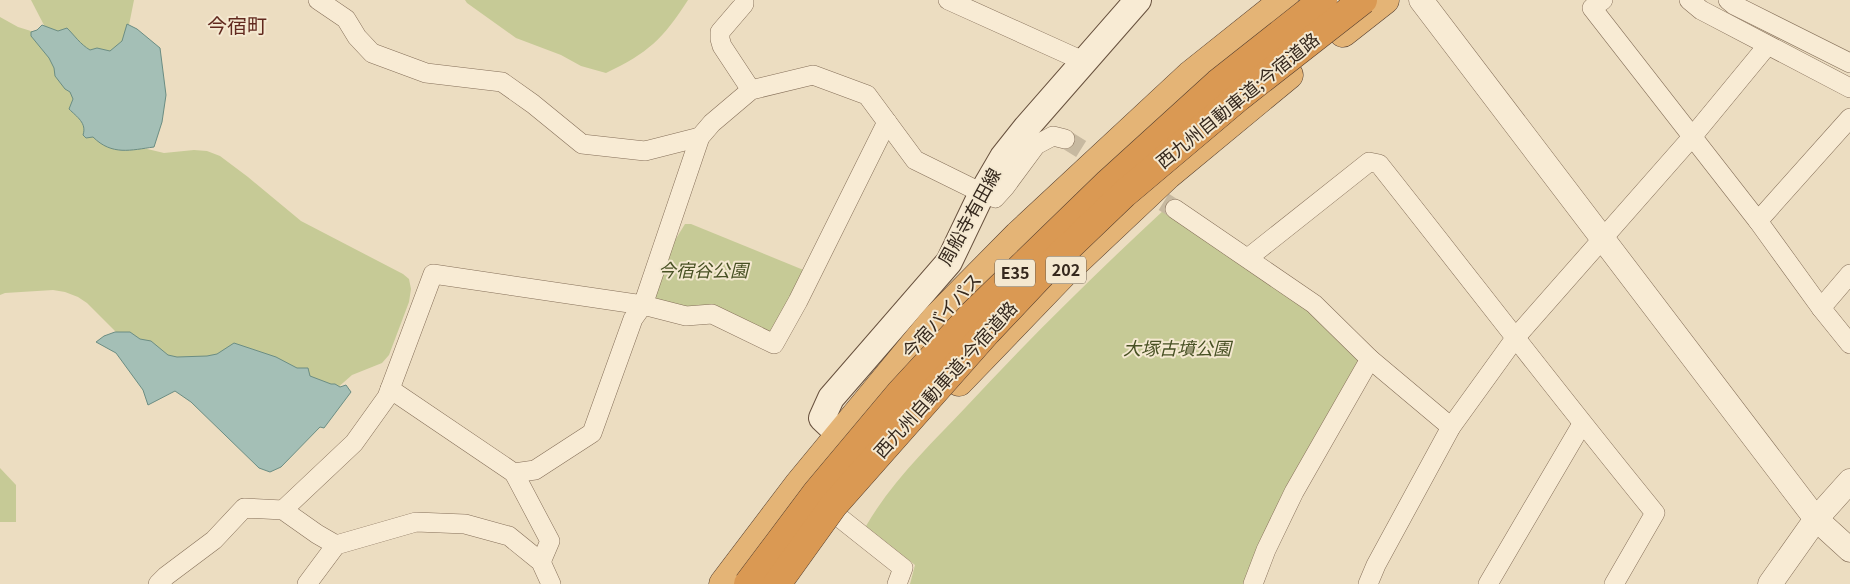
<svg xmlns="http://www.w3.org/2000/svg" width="1850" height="584" font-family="Georgia,'Noto Sans JP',serif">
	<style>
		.green { fill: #c6ca96 }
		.water { fill: #a4bfb6; stroke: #6b8d83 }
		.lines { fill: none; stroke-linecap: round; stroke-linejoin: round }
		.minor-tunnel { stroke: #c7b9a0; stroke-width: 19; stroke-dasharray: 19 9; stroke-linecap: butt }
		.minor-casing { stroke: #856f59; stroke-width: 20 }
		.tertiary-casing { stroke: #856f59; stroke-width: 25 }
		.secondary-casing { stroke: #67503d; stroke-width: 28 }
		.trunk-casing { stroke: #533d2e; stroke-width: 29 }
		.minor { stroke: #f8ebd4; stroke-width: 19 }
		.tertiary { stroke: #f8ebd4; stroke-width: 24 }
		.secondary { stroke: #f8ebd4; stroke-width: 26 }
		.trunk { stroke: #e4b476; stroke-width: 28 }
		.motorway-bridge-casing { stroke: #533d2e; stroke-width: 29; stroke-linecap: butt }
		.motorway-bridge { stroke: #da9953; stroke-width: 28 }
		.labels { text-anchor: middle; stroke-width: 4; stroke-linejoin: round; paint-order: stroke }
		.shield { fill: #f4e8d0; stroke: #6e6253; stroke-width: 1 }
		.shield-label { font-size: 16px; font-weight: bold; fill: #35281d }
		.street-label { font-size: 18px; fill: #35281d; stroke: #f4e8d0 }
		.park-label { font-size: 18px; font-style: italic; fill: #485124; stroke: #f4e8d0 }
		.quarter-label { font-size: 20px; fill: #61291e; stroke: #f4e8d0 }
	</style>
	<rect width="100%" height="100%" fill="#ecddc1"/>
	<!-- green -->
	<g class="green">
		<polygon points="31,0 134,0 126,40 112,54 88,53 46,29"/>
		<path d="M465,0H688C663,39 648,53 606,73L581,66L561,55L516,38L467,3Z"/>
		<polygon points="0,17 18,27 47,36 114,141 164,153 194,150 207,151 220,156 248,177 301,221 403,274 409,279 411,289 409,302 389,355 382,363 352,375 335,390 223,357 172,362 121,337 87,303 78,297 65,292 53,290 5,293 0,295"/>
		<path d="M1165,209L1304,304L1360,355L1361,365L1246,584H910L915,565L866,526C892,481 931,444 966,407C1030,338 1096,273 1165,209Z"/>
		<polygon points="685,224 691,224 806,271 774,332 767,333 660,305 653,297 669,250"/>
		<polygon points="0,468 16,485 16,522 0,522"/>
	</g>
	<!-- water -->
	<g class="water">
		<path d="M127,24L137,29L160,48L166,95L162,122L154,147C131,150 112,156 93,137L86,138L83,135C87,123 77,117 69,109L73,99L70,92L65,89L55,76L54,68L49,58L31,36V32L37,30L42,25L58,31L67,28C75,36 80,44 90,50L97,48L110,51L122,41Z"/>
		<polygon points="115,332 130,332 140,339 151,341 168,355 177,357 207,356 217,354 234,343 276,357 297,368 308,368 310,376 331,384 335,384 340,387 346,385 351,392 324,428 320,427 281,467 270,472 259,468 191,402 175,391 148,405 143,390 116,353 96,342 104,336"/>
	</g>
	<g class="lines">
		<!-- minor-tunnel -->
		<g class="minor-tunnel">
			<polyline points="1065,139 1107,165"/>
			<polyline points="1140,187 1175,209"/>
		</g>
		<defs>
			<g id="minor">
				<polyline points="318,0 346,19 357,37 372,53 426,73 502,82 533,104 582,144 645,151 700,137"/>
				<polyline points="744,0 744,4 720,32 720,39 722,46 751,90"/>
				<polyline points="948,0 1083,61"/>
				<polyline points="1603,0 1592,8 1758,221 1821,308 1850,344"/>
				<polyline points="1689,0 1701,10 1850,88"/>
				<polyline points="1728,0 1734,5 1850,63"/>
				<polyline points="1175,209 1314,304 1370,359 1451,427"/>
				<polyline points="1758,221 1850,118"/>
				<path d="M1248,258L1369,162L1379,164C1471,280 1561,398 1655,513L1614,584"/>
				<polyline points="1821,308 1850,274"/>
				<polyline points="390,389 514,473 535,470 592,433 633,319 643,305 686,316 712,314 774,344 798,301 887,122"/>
				<polyline points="514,473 550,541 541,562"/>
				<polyline points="283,510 354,443 387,397 433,274 643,305 700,137 712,123 751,90 813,75 867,95 915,160 982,193 995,198 1005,187 1036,145 1053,136 1065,139"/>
				<polyline points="840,518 903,568 897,584"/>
				<polyline points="158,584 166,576 214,540 244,508 283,510 317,534 336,545"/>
				<polyline points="307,584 336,545 416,522 465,524 509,536 541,562 551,584"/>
				<polyline points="1253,584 1266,550 1294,492 1370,359"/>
				<polyline points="1368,584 1376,565 1451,427 1516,337 1692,137 1767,46"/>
				<polyline points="1488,584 1582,424"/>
			</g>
			<g id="tertiary">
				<polyline points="1421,0 1816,519 1850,550"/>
				<polyline points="1770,584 1816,519 1850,481"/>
			</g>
			<polyline id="secondary" points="840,435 822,418 831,398 949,262 982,193 1003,157 1026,128 1138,0"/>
			<g id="trunk">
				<polyline points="1343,33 1385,0"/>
				<polyline points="959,382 1063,274 1168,175 1289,75"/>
				<polyline points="723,584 798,485 935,319 1018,235 1190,75 1284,0"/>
			</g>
		</defs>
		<!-- minor casing -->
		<use href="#minor" class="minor-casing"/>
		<!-- tertiary casing -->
		<use href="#tertiary" class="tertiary-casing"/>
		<!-- secondary casing -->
		<use href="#secondary" class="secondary-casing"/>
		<!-- trunk casing -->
		<use href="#trunk" class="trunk-casing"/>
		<!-- minor -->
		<use href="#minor" class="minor"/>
		<!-- tertiary -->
		<use href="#tertiary" class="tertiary"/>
		<!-- secondary -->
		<use href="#secondary" class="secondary"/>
		<!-- trunk -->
		<use href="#trunk" class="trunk"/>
		<defs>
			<g id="motorway-bridge">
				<polyline points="748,584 817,492 900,393 972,315 1108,183 1218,83 1323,0"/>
				<polyline points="777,584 833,506 987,332 1054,261 1124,194 1239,97 1363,0"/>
			</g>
		</defs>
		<!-- motorway-bridge casing -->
		<use href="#motorway-bridge" class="motorway-bridge-casing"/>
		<!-- motorway-bridge -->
		<use href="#motorway-bridge" class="motorway-bridge"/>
	</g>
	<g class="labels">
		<!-- shield labels -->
		<g class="shield">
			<rect x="1046" y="256.5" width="40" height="27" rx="4"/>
			<rect x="995" y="259.5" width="40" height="27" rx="4"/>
		</g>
		<g class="shield-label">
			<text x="1066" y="276">202</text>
			<text x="1015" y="279">E35</text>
		</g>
		<!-- street labels -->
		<g class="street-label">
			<text transform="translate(1238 101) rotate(-39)" y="6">西九州自動車道;今宿道路</text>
			<text transform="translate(970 217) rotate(-61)" y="6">周船寺有田線</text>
			<text transform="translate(942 316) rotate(-48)" y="6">今宿バイパス</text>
			<text transform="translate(946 380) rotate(-48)" y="6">西九州自動車道;今宿道路</text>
		</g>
		<!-- park labels -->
		<g class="park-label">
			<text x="703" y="277">今宿谷公園</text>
			<text x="1177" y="355">大塚古墳公園</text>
		</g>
		<!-- quarter labels -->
		<g class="quarter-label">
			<text x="237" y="33">今宿町</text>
		</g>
	</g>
</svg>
